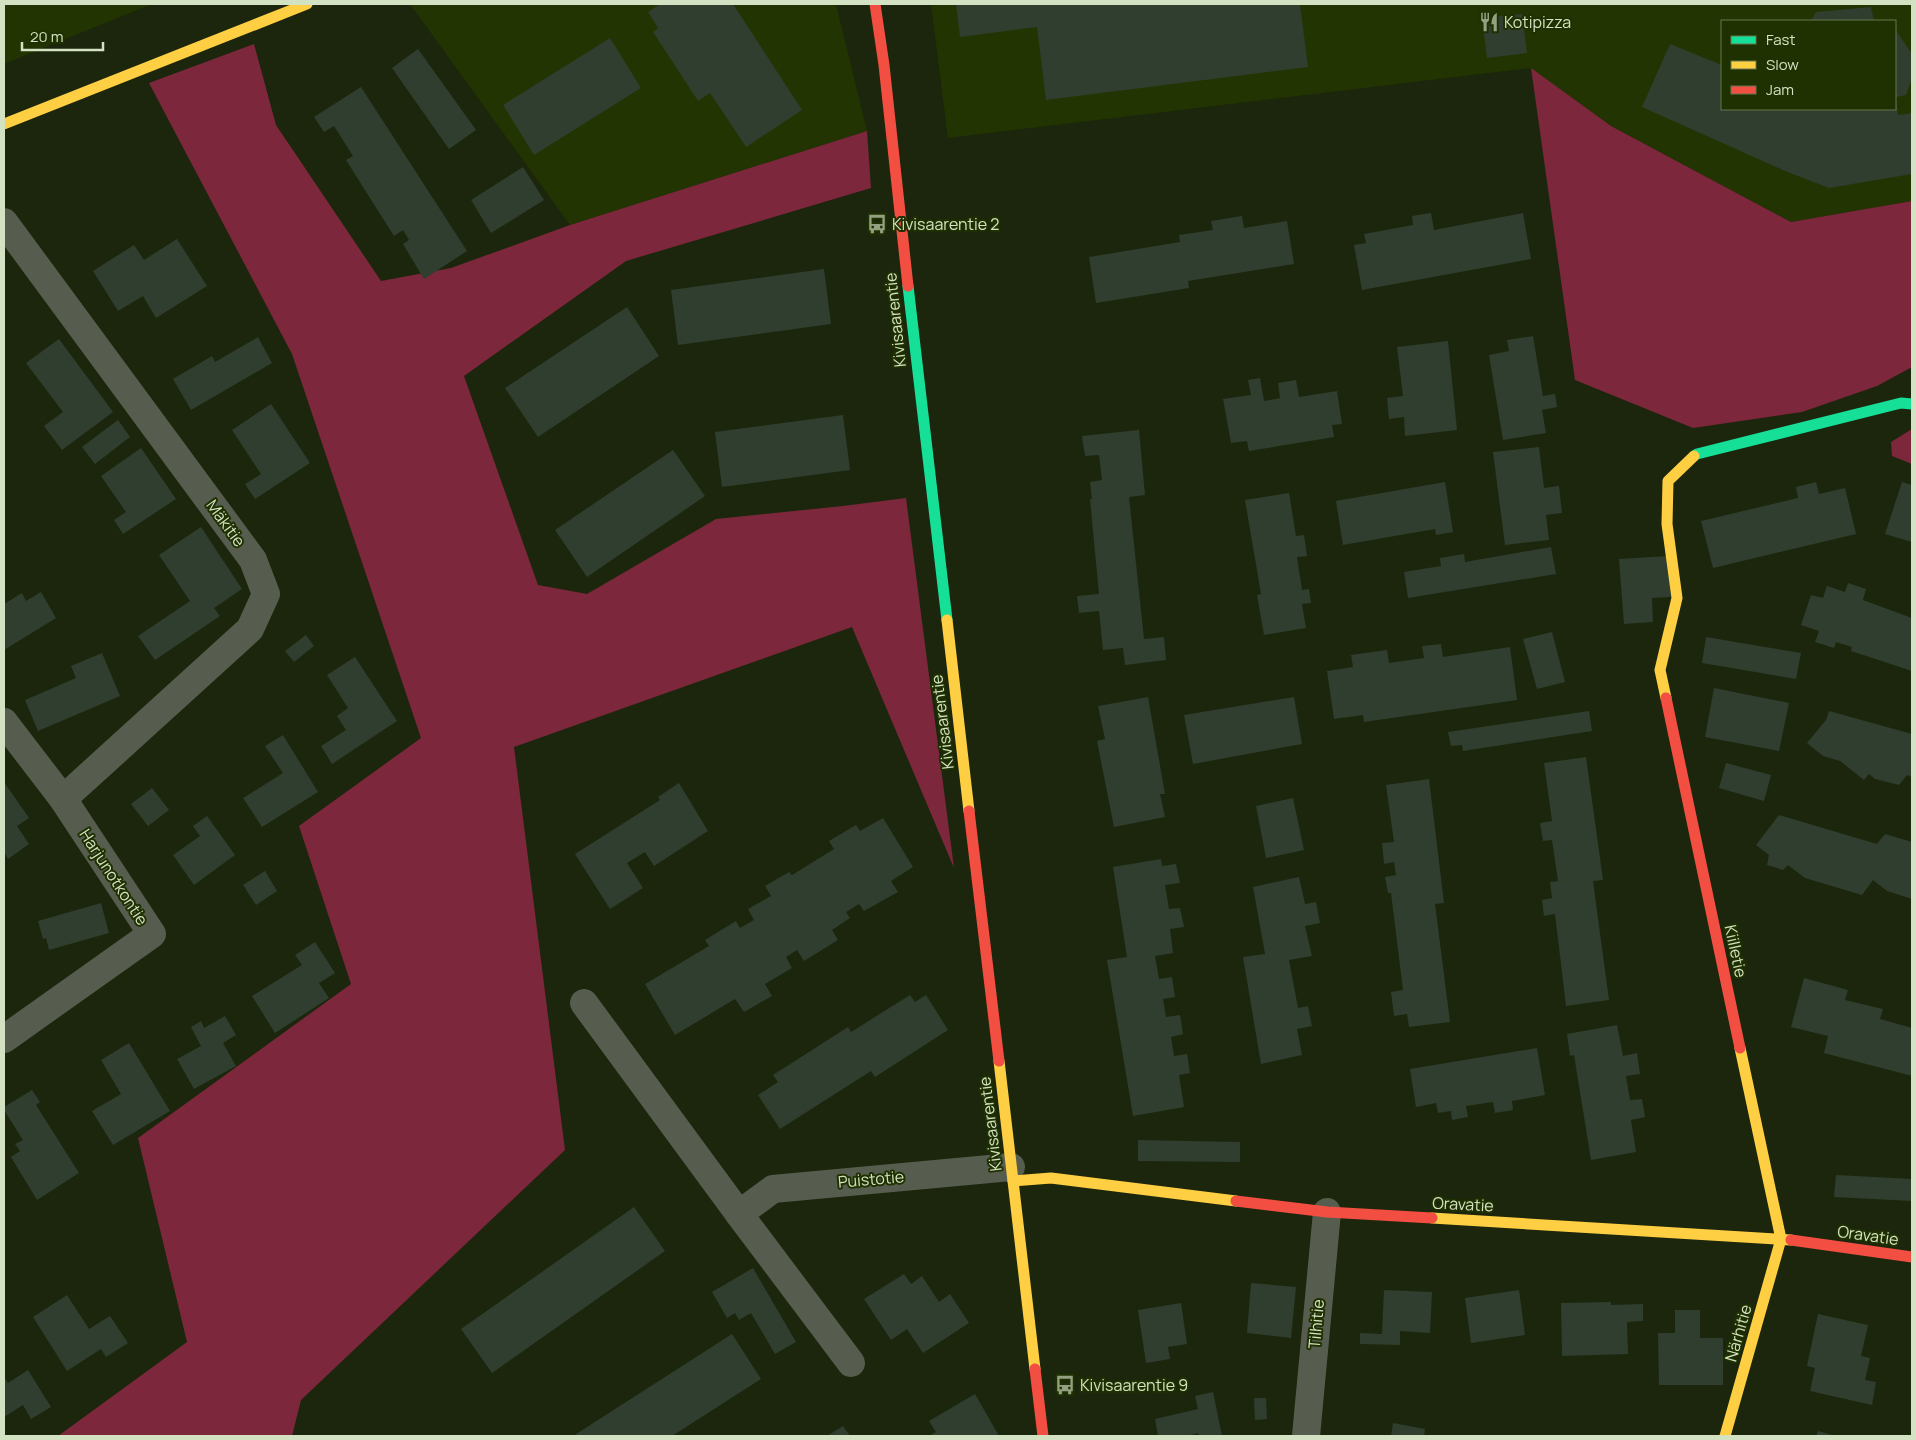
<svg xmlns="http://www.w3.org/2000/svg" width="1916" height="1440" font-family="Manrope,sans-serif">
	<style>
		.built { fill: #223402; fill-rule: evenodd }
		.forest { fill: #7c273c }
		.building { fill: #2f3e2f }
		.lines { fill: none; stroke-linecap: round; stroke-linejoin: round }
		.street { stroke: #575d4e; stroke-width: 28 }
		.fast { stroke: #16e098; stroke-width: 11 }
		.slow { stroke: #ffcf43; stroke-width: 11 }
		.jam { stroke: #f24e42; stroke-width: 11 }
		.labels { text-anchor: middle; stroke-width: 4; stroke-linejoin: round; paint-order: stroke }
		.poi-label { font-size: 16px; fill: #d3e2c2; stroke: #1f3001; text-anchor: start }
		.street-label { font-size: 16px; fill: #d3e2c2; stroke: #1f3001 }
	</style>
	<rect width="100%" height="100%" fill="#1c260c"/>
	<!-- built -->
	<g class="built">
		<polygon points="4,4 152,4 4,64"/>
		<polygon points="410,4 836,4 867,131 570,225"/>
		<path d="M931,4H1912V201L1791,222L1611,126L1530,68L948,138ZM1722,21H1895V109H1722Z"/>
	</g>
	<!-- forest -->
	<g class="forest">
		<polygon points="254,44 276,125 381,281 451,268 570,225 867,131 871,188 626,261 464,376 538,585 587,594 716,519 843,506 906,498 954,868 852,627 514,747 565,1150 301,1400 292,1436 58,1436 187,1342 138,1138 351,984 299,826 421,738 292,354 149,83"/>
		<polygon points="1531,68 1611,126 1791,222 1912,201 1912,367 1877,386 1802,412 1693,428 1575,380"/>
		<polygon points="1912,429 1912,464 1892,456 1891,442"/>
	</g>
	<!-- building -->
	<g class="building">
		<polygon points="660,4 733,4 802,110 746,147 710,93 698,101 653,32 658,28 648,12"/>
		<polygon points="956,4 1300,4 1308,67 1046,100 1037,27 960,37"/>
		<polygon points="1871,7 1874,21 1811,21 1816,12"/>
		<polygon points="1522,14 1527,53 1487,58 1482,18"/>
		<polygon points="1895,29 1912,54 1912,78 1906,95 1896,97 1898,115 1912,113 1912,174 1829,188 1785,171 1642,107 1670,44 1722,65 1722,109 1895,109"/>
		<polygon points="610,38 641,88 534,155 503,105"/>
		<polygon points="418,49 476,130 449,149 392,68"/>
		<polygon points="361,87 467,251 424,279 403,244 409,240 403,230 394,236 346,160 353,156 334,126 324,132 314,117"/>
		<polygon points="523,167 544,200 491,233 471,200"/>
		<polygon points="1431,213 1434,230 1523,213 1531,259 1362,290 1354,245 1366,243 1364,234 1413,225 1412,216"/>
		<polygon points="1242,216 1244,228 1287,221 1294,264 1188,281 1189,288 1096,303 1089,257 1180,242 1179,235 1213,230 1211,221"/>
		<polygon points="177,239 207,286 156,318 143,296 118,311 93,271 134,245 144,260"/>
		<polygon points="824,269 831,324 678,345 671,290"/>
		<polygon points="627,307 659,356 538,437 505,388"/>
		<polygon points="1533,336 1543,396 1555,394 1557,407 1542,410 1546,433 1503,440 1489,355 1509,351 1507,340"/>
		<polygon points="258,337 272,363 191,410 173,379 212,356 215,362"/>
		<polygon points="59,339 113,412 62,450 44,426 63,412 26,363"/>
		<polygon points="1448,341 1457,430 1405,436 1404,417 1389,419 1387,398 1403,396 1397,347"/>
		<polygon points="1260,378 1264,401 1280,398 1278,383 1296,380 1299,397 1337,391 1342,424 1332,425 1334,437 1249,451 1247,441 1231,443 1223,399 1251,395 1248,380"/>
		<polygon points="271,404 310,463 255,499 245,484 261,474 232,430"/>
		<polygon points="843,415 850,470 722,487 715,432"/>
		<polygon points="118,420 130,437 95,464 82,447"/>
		<polygon points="1139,430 1145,495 1129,497 1144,639 1164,637 1166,660 1125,665 1123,648 1103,650 1099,611 1079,613 1077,596 1099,594 1090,499 1092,499 1090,482 1102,480 1099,455 1085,456 1082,436"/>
		<polygon points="1539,447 1544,488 1559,486 1562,513 1546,515 1549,540 1505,545 1493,452"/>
		<polygon points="141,448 176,499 123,534 114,520 126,512 101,476"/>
		<polygon points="673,450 705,496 587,577 555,530"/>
		<polygon points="1445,482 1453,532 1436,535 1435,529 1343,545 1336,501"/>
		<polygon points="1816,482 1819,494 1845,488 1856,534 1713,568 1701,521 1798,498 1796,487"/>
		<polygon points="1902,482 1912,485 1912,542 1885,534"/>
		<polygon points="1289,493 1296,536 1304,535 1307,556 1297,557 1302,590 1309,589 1311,603 1302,604 1306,628 1264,635 1257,595 1261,594 1245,500"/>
		<polygon points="201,527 242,589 214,608 220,616 155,660 138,636 190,601 159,555"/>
		<polygon points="1551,547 1556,574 1408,598 1404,572 1441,566 1440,558 1464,554 1465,562"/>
		<polygon points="1668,556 1671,597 1652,598 1653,622 1624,624 1619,559"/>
		<polygon points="1848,583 1866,589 1863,600 1912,618 1912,671 1851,651 1852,647 1836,642 1834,648 1815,642 1819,631 1801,625 1811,595 1823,598 1827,586 1845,592"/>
		<polygon points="41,592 56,618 4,650 4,604 22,593 26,601"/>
		<polygon points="1552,632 1565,682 1537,689 1523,639"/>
		<polygon points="306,635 314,646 294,662 285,651"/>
		<polygon points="1706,637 1801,653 1796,679 1702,663"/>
		<polygon points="1441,644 1443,657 1510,647 1517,700 1364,722 1363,715 1334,719 1327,671 1353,667 1351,655 1387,650 1389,663 1424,658 1422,646"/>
		<polygon points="102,653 120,696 38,731 25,700 76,678 71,666"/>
		<polygon points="355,657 397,721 332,764 321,746 346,730 337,716 348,708 327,675"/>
		<polygon points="1714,688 1789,703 1779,751 1705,737"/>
		<polygon points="1148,697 1165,794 1160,794 1165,817 1114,827 1097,741 1105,739 1098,706"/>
		<polygon points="1294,697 1302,744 1193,764 1184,715"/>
		<polygon points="1589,711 1592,731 1463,751 1462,745 1451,746 1448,732"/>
		<polygon points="1829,711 1912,734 1912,777 1907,775 1899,785 1875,779 1869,774 1864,780 1840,761 1823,756 1807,743 1826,720"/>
		<polygon points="283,735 318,792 262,827 243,798 283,773 265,746"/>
		<polygon points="1586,757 1603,880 1593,881 1609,1000 1566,1006 1555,914 1544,916 1542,900 1552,898 1550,882 1558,881 1552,840 1543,841 1540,823 1552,821 1544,763"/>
		<polygon points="1726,763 1771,775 1764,801 1719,788"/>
		<polygon points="1429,779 1444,903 1435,904 1450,1022 1409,1027 1407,1014 1394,1016 1391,992 1403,990 1391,893 1388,893 1385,877 1396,875 1394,862 1384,864 1382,843 1394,842 1386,785"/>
		<polygon points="4,782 29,818 17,826 29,844 8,859 4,852"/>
		<polygon points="679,783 708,831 654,866 645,852 627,863 643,888 610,909 575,854 660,800 658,797"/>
		<polygon points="152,788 169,810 148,826 131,804"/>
		<polygon points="1293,798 1304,850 1266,858 1256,806"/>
		<polygon points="1779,815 1877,844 1885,834 1912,842 1912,899 1887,891 1873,880 1862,895 1805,878 1788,865 1783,870 1767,865 1769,855 1756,845"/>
		<polygon points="207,816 235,855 194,885 173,855 200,836 193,826"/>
		<polygon points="883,818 913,867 891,881 898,892 864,911 859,904 846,912 850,918 832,930 838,940 804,961 797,950 786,957 792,968 765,984 772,996 744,1012 735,999 675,1035 645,984 709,946 705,940 736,921 740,928 754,920 748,909 771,896 765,886 789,872 792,875 834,849 829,841 856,825 860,831"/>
		<polygon points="1161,859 1162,866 1176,864 1180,883 1165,885 1169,909 1180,908 1184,927 1170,929 1173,953 1155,956 1159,979 1172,977 1175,997 1163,999 1166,1017 1180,1015 1183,1034 1171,1037 1174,1056 1187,1054 1190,1073 1179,1075 1184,1107 1133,1116 1107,960 1127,957 1113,867"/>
		<polygon points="265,871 277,891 256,905 243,885"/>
		<polygon points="1299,877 1305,904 1316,902 1320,923 1305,926 1312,956 1289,960 1298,1008 1308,1006 1312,1026 1297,1029 1302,1055 1261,1064 1243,957 1265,954 1253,887"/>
		<polygon points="101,903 109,933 49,950 46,938 43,939 38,921"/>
		<polygon points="315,942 335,973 319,983 329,998 275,1033 252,996 302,965 295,955"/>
		<polygon points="1804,978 1848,990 1845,1000 1883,1009 1880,1019 1912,1028 1912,1076 1824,1053 1828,1036 1791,1027"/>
		<polygon points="910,995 915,1002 926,995 948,1030 875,1077 871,1071 780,1129 758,1095 778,1082 773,1075 848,1027 851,1032"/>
		<polygon points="225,1016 236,1035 223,1043 236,1066 194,1089 177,1059 201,1046 191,1027 201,1021 204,1028"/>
		<polygon points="1617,1025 1623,1056 1637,1053 1640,1074 1626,1076 1630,1100 1642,1099 1645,1117 1631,1120 1636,1152 1591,1160 1574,1055 1570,1056 1567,1034"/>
		<polygon points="129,1043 170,1111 113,1145 92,1111 121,1094 101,1060"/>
		<polygon points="1537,1048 1545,1095 1512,1101 1513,1110 1495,1113 1493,1102 1466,1106 1468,1117 1452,1120 1451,1111 1438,1113 1436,1103 1416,1107 1410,1069"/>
		<polygon points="32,1090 40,1102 36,1105 79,1173 37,1200 11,1157 20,1151 15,1144 23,1140 4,1110 4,1107"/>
		<polygon points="1138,1140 1240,1142 1240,1162 1138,1161"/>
		<polygon points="1836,1175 1912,1179 1912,1201 1834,1197"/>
		<polygon points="634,1207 665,1251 492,1373 461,1329"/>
		<polygon points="753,1268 796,1342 775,1354 751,1313 739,1320 735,1313 727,1318 712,1292"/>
		<polygon points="904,1274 911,1284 922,1276 939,1302 950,1294 969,1323 923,1353 907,1329 891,1340 864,1299"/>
		<polygon points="1251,1283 1296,1287 1291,1338 1247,1333"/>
		<polygon points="1384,1290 1432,1292 1430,1333 1400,1331 1400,1345 1360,1344 1360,1333 1382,1334"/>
		<polygon points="1519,1290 1525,1335 1471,1343 1465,1298"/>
		<polygon points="67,1295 89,1329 110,1316 128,1343 106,1357 101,1349 67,1371 33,1317"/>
		<polygon points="1611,1302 1611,1305 1643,1304 1643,1321 1627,1322 1628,1354 1562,1356 1561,1303"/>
		<polygon points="1181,1303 1187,1344 1168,1347 1170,1359 1146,1363 1138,1310"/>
		<polygon points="1675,1310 1700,1310 1700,1338 1723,1338 1723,1385 1659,1385 1658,1333 1675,1333"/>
		<polygon points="1818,1314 1868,1325 1861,1356 1870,1358 1865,1380 1876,1382 1872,1405 1810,1391 1815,1368 1807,1366"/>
		<polygon points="732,1334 761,1379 672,1436 573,1436"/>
		<polygon points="28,1370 51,1407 31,1419 23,1405 4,1417 4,1377 8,1383"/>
		<polygon points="1213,1392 1222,1436 1199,1436 1198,1433 1188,1436 1158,1436 1155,1419 1198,1409 1195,1396"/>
		<polygon points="975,1394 999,1436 929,1436 936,1432 929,1421"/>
		<polygon points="1254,1398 1266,1398 1267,1419 1255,1420"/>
		<polygon points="1393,1423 1425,1429 1424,1436 1391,1436"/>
		<polygon points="843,1426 850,1436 827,1436"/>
		<polygon points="1818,1431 1836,1436 1816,1436"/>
	</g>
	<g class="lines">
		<!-- street -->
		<g class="street">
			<polyline points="4,222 253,560 266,594 250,629 63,799"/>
			<polyline points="4,722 63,799 152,934 4,1039"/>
			<polyline points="584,1003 739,1214 773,1189 1011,1167"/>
			<polyline points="739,1214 851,1363"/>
			<polyline points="1306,1436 1327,1212"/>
		</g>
		<!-- fast -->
		<g class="fast">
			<polyline points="908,286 947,620"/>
			<polyline points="1694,456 1697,454 1901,403 1912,404"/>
		</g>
		<!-- slow -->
		<g class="slow">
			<polyline points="4,124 307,4"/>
			<polyline points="947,620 969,811"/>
			<polyline points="1666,698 1660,670 1677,598 1667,524 1668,481 1694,456"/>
			<polyline points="999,1061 1035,1369"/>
			<polyline points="1013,1181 1051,1178 1236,1201"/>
			<polyline points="1432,1218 1791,1240"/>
			<polyline points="1725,1436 1781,1239 1740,1048"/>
		</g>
		<!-- jam -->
		<g class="jam">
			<polyline points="875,4 884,65 908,286"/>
			<polyline points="1666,698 1740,1048"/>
			<polyline points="969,811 999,1061"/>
			<polyline points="1236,1201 1327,1212 1432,1218"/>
			<polyline points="1791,1240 1912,1257"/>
			<polyline points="1035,1369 1043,1436"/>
		</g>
	</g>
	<!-- icons -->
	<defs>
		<symbol id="restaurant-bare" viewBox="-9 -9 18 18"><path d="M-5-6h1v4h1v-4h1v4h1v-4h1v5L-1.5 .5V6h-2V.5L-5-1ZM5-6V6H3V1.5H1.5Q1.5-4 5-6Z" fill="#93a082" stroke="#1f3001" stroke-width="2.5" paint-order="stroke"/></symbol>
		<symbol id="bus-bare" viewBox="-9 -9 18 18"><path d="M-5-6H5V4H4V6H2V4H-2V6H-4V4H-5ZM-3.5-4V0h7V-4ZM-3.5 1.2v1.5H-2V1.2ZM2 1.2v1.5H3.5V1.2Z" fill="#93a082" stroke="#1f3001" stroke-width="2.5" paint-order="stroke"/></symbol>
	</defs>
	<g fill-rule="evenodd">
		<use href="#restaurant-bare" x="1475" y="8" width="28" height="28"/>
		<use href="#bus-bare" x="863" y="210" width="28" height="28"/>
		<use href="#bus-bare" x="1051" y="1371" width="28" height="28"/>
	</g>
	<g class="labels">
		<!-- poi labels -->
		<g class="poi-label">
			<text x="1504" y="28">Kotipizza</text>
			<text x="892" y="230">Kivisaarentie 2</text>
			<text x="1080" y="1391">Kivisaarentie 9</text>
		</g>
		<!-- street labels -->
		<g class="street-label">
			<text transform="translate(895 320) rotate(-96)" y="6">Kivisaarentie</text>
			<text transform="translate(226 523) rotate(54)" y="6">Mäkitie</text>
			<text transform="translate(942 722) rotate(-97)" y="6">Kivisaarentie</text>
			<text transform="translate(114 877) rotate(57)" y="6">Harjunotkontie</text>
			<text transform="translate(1736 951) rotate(78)" y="6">Kiilletie</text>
			<text transform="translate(990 1124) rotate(-97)" y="6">Kivisaarentie</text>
			<text transform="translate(871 1179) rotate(-5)" y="6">Puistotie</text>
			<text transform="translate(1463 1204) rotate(3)" y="6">Oravatie</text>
			<text transform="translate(1868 1235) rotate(8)" y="6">Oravatie</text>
			<text transform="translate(1316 1324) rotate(-85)" y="6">Tilhitie</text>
			<text transform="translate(1738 1333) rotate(-74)" y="6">Närhitie</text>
		</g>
	</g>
	<!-- border -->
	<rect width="1916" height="1440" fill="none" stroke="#d3e2c2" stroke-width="10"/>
	<!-- legend -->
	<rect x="1721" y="20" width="175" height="90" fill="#1f3001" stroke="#67774e"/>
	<rect x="1731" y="36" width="25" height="8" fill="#16e098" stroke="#67774e"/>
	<text x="1766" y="45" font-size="15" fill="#d3e2c2">Fast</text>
	<rect x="1731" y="61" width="25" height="8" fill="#ffcf43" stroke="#67774e"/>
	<text x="1766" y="70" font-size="15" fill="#d3e2c2">Slow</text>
	<rect x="1731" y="86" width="25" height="8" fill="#f24e42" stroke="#67774e"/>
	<text x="1766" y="95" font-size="15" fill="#d3e2c2">Jam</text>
	<!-- scale -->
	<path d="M22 42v8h81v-8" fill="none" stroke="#d3e2c2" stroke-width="2.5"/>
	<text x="30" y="42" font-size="15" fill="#d3e2c2" stroke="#1f3001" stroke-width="4" paint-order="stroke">20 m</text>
</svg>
